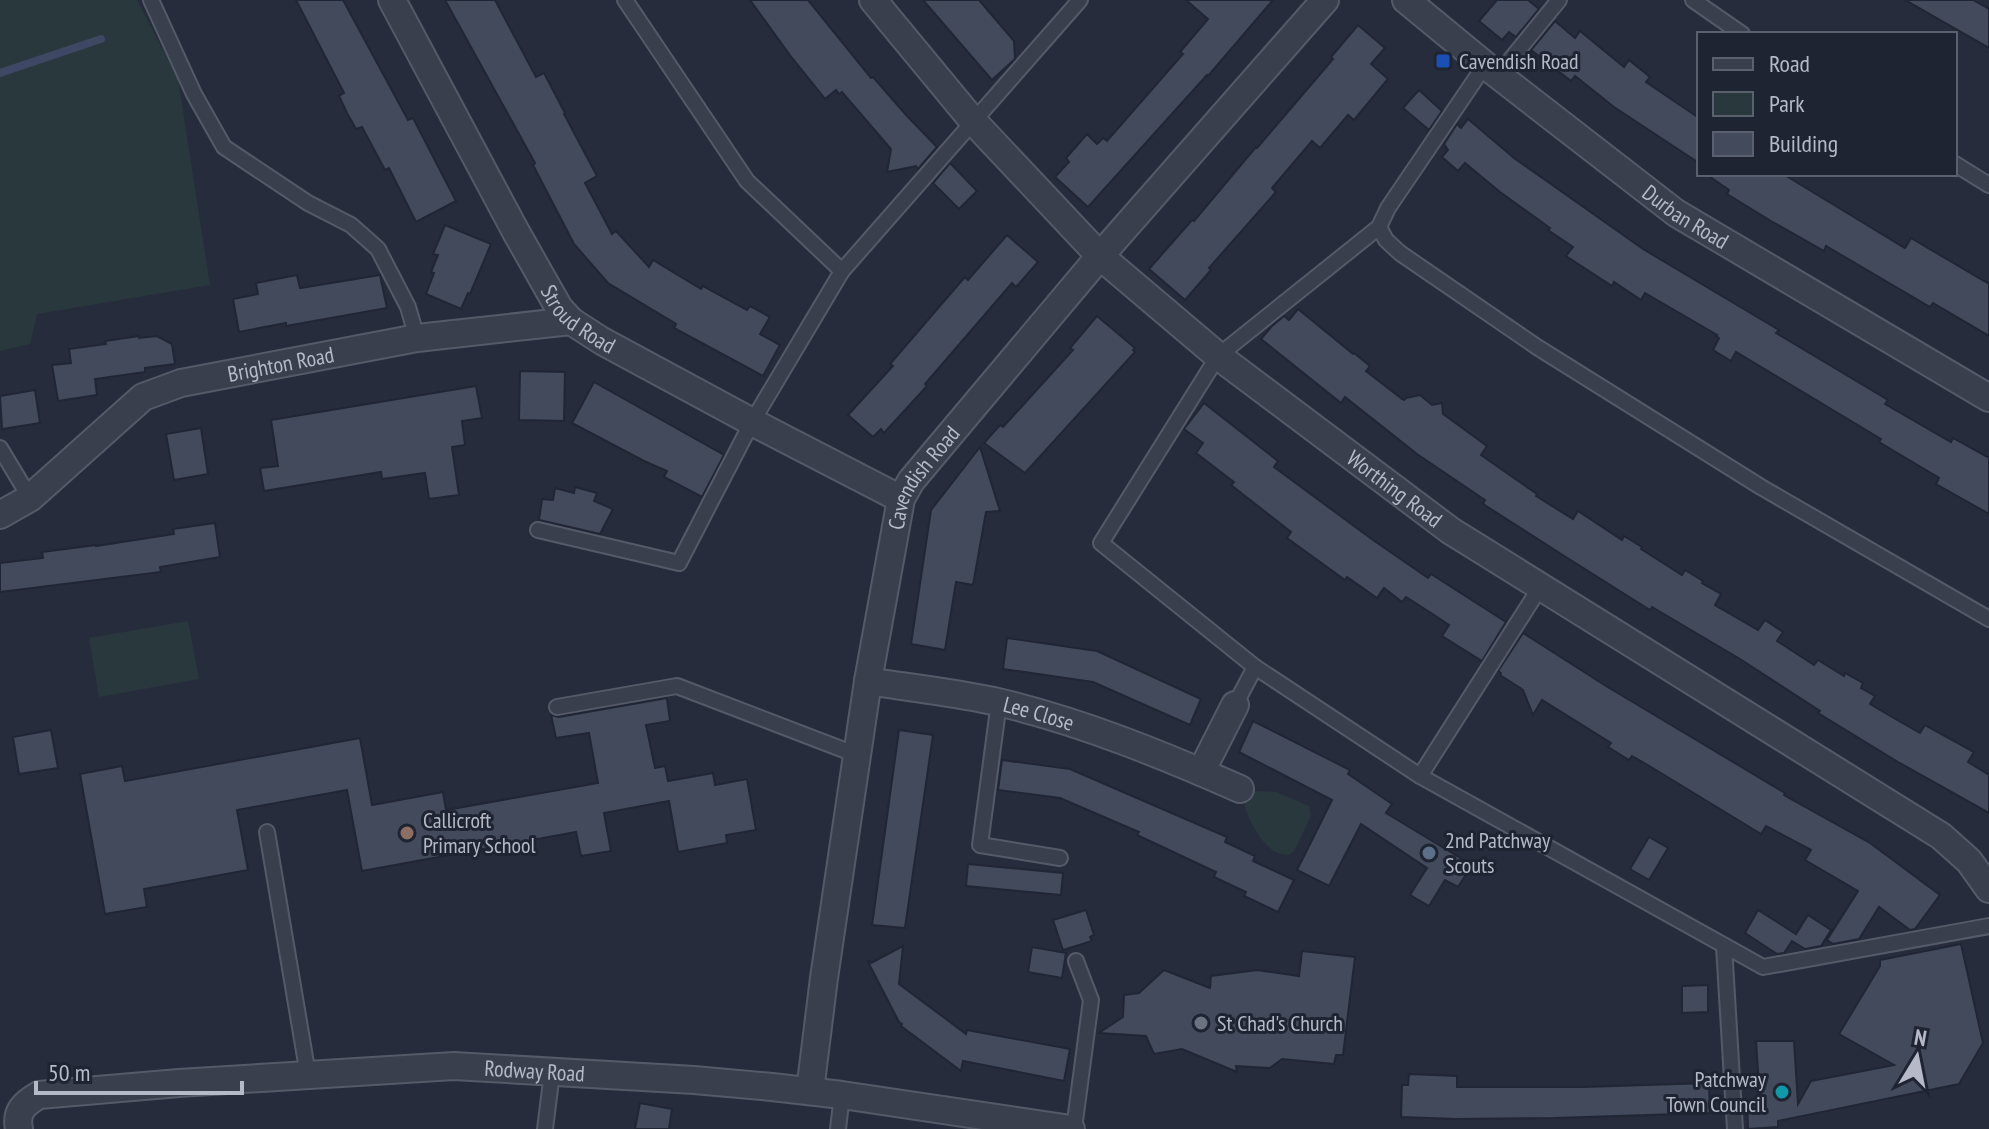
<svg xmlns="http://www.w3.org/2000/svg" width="1989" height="1129" font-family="'PT Sans Narrow',sans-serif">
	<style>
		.green { fill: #28383d }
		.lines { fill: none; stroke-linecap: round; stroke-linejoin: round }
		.stream { stroke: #3e4763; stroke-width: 8 }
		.building { fill: #434a5b; stroke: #212634; stroke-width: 2 }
		.lane-casing { stroke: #555a68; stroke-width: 18 }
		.street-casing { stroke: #555a68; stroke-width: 30 }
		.lane { stroke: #3a3f4d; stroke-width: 14 }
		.street { stroke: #3a3f4d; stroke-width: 26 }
		.transit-dot { fill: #1a4fb4; stroke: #1f2432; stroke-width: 3 }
		.education-dot { fill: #8d6e63; stroke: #1f2432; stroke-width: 3 }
		.service-dot { fill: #5c6f8a; stroke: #1f2432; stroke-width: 3 }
		.worship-dot { fill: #6b7280; stroke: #1f2432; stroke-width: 3 }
		.culture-dot { fill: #0f9aa8; stroke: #1f2432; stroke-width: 3 }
		.labels { text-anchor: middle; stroke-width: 6; stroke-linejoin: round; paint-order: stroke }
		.poi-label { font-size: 22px; fill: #b6bac8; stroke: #1f2432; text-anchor: start }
		.street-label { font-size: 22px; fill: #b6bac8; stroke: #1f2432 }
	</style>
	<rect width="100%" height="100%" fill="#272c3c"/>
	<!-- green -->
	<g class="green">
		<polygon points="0,0 137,0 178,79 210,285 37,314 30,344 0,351"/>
		<polygon points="188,621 199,679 99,697 89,638"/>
		<path d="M1262,791L1276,792L1309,806L1311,815L1295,850L1289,855C1285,854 1279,854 1276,852C1261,845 1244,813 1243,797L1250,792Z"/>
	</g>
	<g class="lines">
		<!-- stream -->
		<polyline class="stream" points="0,73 101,39"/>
	</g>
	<!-- building -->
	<g class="building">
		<polygon points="296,0 343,0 408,120 413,118 456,201 416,222 389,168 385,170 362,127 356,129 347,113 339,96 344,93"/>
		<polygon points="445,0 495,0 536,77 544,73 565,113 564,114 597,176 585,183 612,234 616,231 649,267 653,260 701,289 703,286 747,310 750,306 770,317 760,334 780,345 763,376 674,328 676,324 608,283 574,244 533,165 535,163"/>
		<polygon points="750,0 808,0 871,78 873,77 907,116 937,147 918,169 916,166 887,172 891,149 842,92 839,94 836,90 825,99 792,58"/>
		<polygon points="923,0 979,0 1014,41 1015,59 992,80"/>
		<polygon points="1186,0 1273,0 1208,76 1207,75 1088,207 1055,177 1069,162 1066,158 1087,134 1097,144 1103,138 1107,141 1183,54 1180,52 1208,19"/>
		<polygon points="1497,0 1528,0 1539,9 1516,37 1509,32 1502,40 1479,21"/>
		<polygon points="1905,0 1973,0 1989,9 1989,48"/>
		<polygon points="1555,21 1575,38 1580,31 1624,67 1629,60 1650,77 1646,82 1699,118 1699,163 1614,107 1575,76 1571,81 1531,50"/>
		<polygon points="1358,25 1385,48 1371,64 1388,79 1354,120 1348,115 1320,148 1312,141 1272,188 1276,192 1209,268 1211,270 1185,300 1149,269 1192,220 1194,221 1256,147 1257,148 1333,59 1331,57"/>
		<polygon points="1419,90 1442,111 1429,130 1403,108"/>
		<polygon points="1468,119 1514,158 1643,249 1779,330 1776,333 1888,400 1885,404 1951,442 1953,438 1989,458 1989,514 1936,484 1939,478 1879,442 1881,439 1736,352 1731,361 1713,350 1719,338 1716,336 1717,335 1645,293 1641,300 1614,282 1612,286 1566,256 1573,247 1548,230 1550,228 1500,192 1465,163 1458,171 1442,157 1448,150 1444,144 1457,124 1461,128"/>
		<polygon points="950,163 977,191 959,209 933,183"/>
		<polygon points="1706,174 1783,174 1905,248 1911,238 1989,284 1989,336 1933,303 1930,307 1826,246 1824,251 1771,221 1727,194 1729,190"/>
		<polygon points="445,225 491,244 470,294 468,293 461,309 426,294 434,273 431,272 438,255 433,254"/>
		<polygon points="1007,235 1038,262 1016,287 1012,283 925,384 927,386 884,433 881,429 873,437 848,415 893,366 890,364 951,293 965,277 968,280"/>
		<polygon points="297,275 300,288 380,275 387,308 286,326 286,323 239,332 233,299 258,294 256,283"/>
		<polygon points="1298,309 1353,354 1354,353 1370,366 1366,371 1402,399 1404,400 1406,398 1420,395 1432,405 1442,403 1443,414 1487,446 1481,455 1537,494 1536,496 1573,519 1578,511 1622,540 1624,536 1642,547 1641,549 1682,575 1685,570 1703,581 1702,583 1721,594 1715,605 1758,630 1765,620 1783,632 1777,641 1814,665 1818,660 1844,676 1845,673 1863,683 1861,688 1875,696 1870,704 1892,717 1920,733 1925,725 1974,752 1968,762 1989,775 1989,813 1898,762 1818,713 1820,711 1740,659 1652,607 1650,610 1569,559 1483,504 1485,500 1417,454 1345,397 1341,403 1261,339 1272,326 1284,316 1289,320"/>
		<polygon points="1097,316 1135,348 1133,350 1135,352 1025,473 984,443 1000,425 1003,427 1073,350 1070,348"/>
		<polygon points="139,336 139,338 157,336 172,344 175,364 145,368 145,372 95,379 97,395 58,401 52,365 71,363 69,349 106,344 105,341"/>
		<polygon points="520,371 565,372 564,421 519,420"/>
		<polygon points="594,382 724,455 702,497 664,477 667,471 644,461 572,423"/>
		<polygon points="476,386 482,418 462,421 465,445 452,447 459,495 429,499 425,473 382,479 381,472 264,491 260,468 278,466 271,420"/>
		<polygon points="35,390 40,423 2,429 0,396"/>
		<polygon points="1204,403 1278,461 1274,467 1373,540 1428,578 1431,574 1506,622 1482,661 1442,636 1449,625 1431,613 1406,597 1402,602 1384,588 1377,598 1347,577 1345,580 1287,538 1291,532 1231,485 1234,482 1196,453 1203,443 1184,429"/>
		<polygon points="201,428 208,474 174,480 166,434"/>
		<polygon points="980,447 1000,511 986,512 973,585 956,582 945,650 911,644 931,510"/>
		<polygon points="575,487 597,493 594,501 613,509 600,534 539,520 542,499 553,500 555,488 574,493"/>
		<polygon points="215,523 220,557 160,567 161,572 0,592 0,563 43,558 42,552 96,545 96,546 174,534 173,529"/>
		<polygon points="1523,633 1606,686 1785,793 1784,795 1870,843 1940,895 1915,929 1910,930 1879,907 1859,939 1833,944 1827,940 1858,891 1805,860 1811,850 1766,826 1761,834 1651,767 1632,756 1629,760 1608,747 1611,743 1542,700 1533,715 1523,690 1500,675 1501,673 1498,671"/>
		<polygon points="1007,638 1097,651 1201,699 1190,725 1093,682 1003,669"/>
		<polygon points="667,698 670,721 646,725 655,768 665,766 668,781 713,773 715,785 747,779 756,830 726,835 727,843 678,852 669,801 604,813 611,851 581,856 576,832 362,871 347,790 237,810 248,870 144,889 147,907 105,914 80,774 122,766 125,781 360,738 372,805 443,792 446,810 598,783 589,733 556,738 551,715 559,717"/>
		<polygon points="1253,721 1350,770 1348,774 1392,804 1386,813 1472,865 1458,887 1445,880 1429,906 1410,895 1427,868 1361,824 1329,886 1297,870 1332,800 1239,752"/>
		<polygon points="51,730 58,768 19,774 13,737"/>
		<polygon points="899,730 933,735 905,928 872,925"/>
		<polygon points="1002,760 1070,769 1227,837 1225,842 1255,856 1253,861 1294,880 1278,912 1244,896 1246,892 1214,877 1216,872 1137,835 1139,832 1060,798 998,790"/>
		<polygon points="1649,837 1668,848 1649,880 1630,869"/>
		<polygon points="968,864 1063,873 1061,895 966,886"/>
		<polygon points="1086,910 1094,935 1090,937 1092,941 1063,950 1053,920"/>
		<polygon points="1758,910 1796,934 1808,915 1831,930 1821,946 1805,949 1792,941 1784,953 1777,954 1745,933"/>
		<polygon points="1961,944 1983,1043 1959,1084 1778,1121 1778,1127 1748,1129 1747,1102 1760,1101 1756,1041 1794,1041 1798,1104 1811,1081 1894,1065 1839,1034 1880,966 1880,960"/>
		<polygon points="903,946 899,984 966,1034 967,1030 1070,1049 1064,1081 963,1061 961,1071 901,1026 902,1024 899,1022 867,960 871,963"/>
		<polygon points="1032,947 1066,953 1062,978 1028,972"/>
		<polygon points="1302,951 1355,957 1343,1055 1336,1055 1334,1064 1282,1059 1270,1068 1236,1066 1237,1072 1182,1049 1154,1054 1146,1036 1099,1033 1123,1017 1124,995 1139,993 1164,970 1210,988 1211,976 1257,970 1299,976"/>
		<polygon points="1708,985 1708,1012 1682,1013 1682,986"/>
		<polygon points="1409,1074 1457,1076 1457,1087 1583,1087 1709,1083 1710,1113 1555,1118 1456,1119 1401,1117 1402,1085 1408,1085"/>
		<polygon points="640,1103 672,1109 669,1129 635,1129"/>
	</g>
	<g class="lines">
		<defs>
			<g id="lane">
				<polyline points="151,0 194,94 224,147 308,203 351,225 378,249 408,307 417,338"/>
				<polyline points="625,0 747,181 842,271"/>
				<polyline points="1693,0 1742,34"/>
				<polyline points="1485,65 1388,208 1379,227 1218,356 1101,543 1255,667 1420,776 1541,586"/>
				<polyline points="1498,75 1559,0"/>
				<polyline points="1955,164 1989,185"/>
				<polyline points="1379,227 1386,240 1400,253 1537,347 1761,487 1989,619"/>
				<polyline points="0,448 30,498"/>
				<polyline points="538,530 679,563 752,422 842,271 1080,0"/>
				<polyline points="999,702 980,845 1060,858"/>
				<polyline points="1235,705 1255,667"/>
				<polyline points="557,707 677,686 857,755"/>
				<polyline points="1420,776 1763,967 1989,926"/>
				<polyline points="267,832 308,1075"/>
				<polyline points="1724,946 1735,1129"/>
				<polyline points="545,1129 552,1073"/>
				<polyline points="838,1129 842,1095"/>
				<polyline points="1074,1129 1091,1000 1076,961"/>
			</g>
			<g id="street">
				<path id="s1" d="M392,0L516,232L559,308L571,321L602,341L752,422L901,499"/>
				<path id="s2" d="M873,0L973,121L1100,256L1218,356L1451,531L1941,836L1969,861L1989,889"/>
				<path id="s3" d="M1406,0L1485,65L1676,213L1989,398"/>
				<path id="s4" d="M0,515L30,498L143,397L181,383L417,338L571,321"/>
				<path id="s5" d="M868,681C911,688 960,693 1002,703C1084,723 1163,755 1240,789"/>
				<polyline points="1201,772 1235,705"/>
				<path id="s6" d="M810,1091L824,978L868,681L901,499L911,481L1100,256L1325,0"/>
				<path id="s7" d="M19,1129C15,1111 25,1103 39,1095L179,1083L454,1066L694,1080L772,1087L842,1095L1071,1129"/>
			</g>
		</defs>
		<!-- lane casing -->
		<use href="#lane" class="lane-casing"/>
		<!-- street casing -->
		<use href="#street" class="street-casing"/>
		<!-- lane -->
		<use href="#lane" class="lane"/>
		<!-- street -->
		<use href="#street" class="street"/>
	</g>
	<!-- markers -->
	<rect class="transit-dot" x="1435" y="53" width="16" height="16" rx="4"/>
	<circle class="education-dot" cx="407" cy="833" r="8"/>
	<circle class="service-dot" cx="1429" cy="853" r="8"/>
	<circle class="worship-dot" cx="1201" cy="1023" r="8"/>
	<circle class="culture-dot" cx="1782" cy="1092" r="8"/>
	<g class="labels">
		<!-- poi labels -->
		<g class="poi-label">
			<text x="1459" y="69">Cavendish Road</text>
			<text x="423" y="828">Callicroft<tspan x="423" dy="25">Primary School</tspan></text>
			<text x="1445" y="848">2nd Patchway<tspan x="1445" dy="25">Scouts</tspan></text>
			<text x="1217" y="1031">St Chad's Church</text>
			<text x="1766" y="1087" text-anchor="end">Patchway<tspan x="1766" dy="25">Town Council</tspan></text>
		</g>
		<!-- street labels -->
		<g class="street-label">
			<text dy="8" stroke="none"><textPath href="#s3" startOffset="354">Durban Road</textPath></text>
			<text dy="8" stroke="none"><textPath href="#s1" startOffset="372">Stroud Road</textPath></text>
			<text dy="8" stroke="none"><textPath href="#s4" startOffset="328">Brighton Road</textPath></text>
			<text dy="8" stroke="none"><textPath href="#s6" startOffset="628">Cavendish Road</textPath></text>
			<text dy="8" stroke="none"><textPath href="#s2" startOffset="718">Worthing Road</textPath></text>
			<text dy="8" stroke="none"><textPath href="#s5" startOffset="174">Lee Close</textPath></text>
			<text dy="8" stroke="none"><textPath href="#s7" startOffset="540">Rodway Road</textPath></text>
		</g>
	</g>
	<!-- legend -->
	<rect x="1697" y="32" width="260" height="144" fill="#1f2432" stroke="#5b606e" stroke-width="2"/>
	<rect x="1713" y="58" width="40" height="12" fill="#3a3f4d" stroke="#5b606e" stroke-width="2"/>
	<text x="1769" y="72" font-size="24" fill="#b6bac8">Road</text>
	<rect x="1713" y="92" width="40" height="24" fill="#28383d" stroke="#5b606e" stroke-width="2"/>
	<text x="1769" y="112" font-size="24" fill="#b6bac8">Park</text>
	<rect x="1713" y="132" width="40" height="24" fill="#434a5b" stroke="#5b606e" stroke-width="2"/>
	<text x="1769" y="152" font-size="24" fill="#b6bac8">Building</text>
	<!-- north arrow -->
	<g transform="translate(1917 1057) rotate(10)" stroke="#1f2432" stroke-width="6" paint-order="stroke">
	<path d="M0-6L14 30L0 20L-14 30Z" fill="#b6bac8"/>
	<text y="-12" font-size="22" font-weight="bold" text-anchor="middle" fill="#b6bac8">N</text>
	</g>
	<!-- scale -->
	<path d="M36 1081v12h206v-12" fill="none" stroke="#b6bac8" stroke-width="4"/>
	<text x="48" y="1081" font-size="24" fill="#b6bac8" stroke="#1f2432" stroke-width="6" paint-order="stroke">50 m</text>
</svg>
